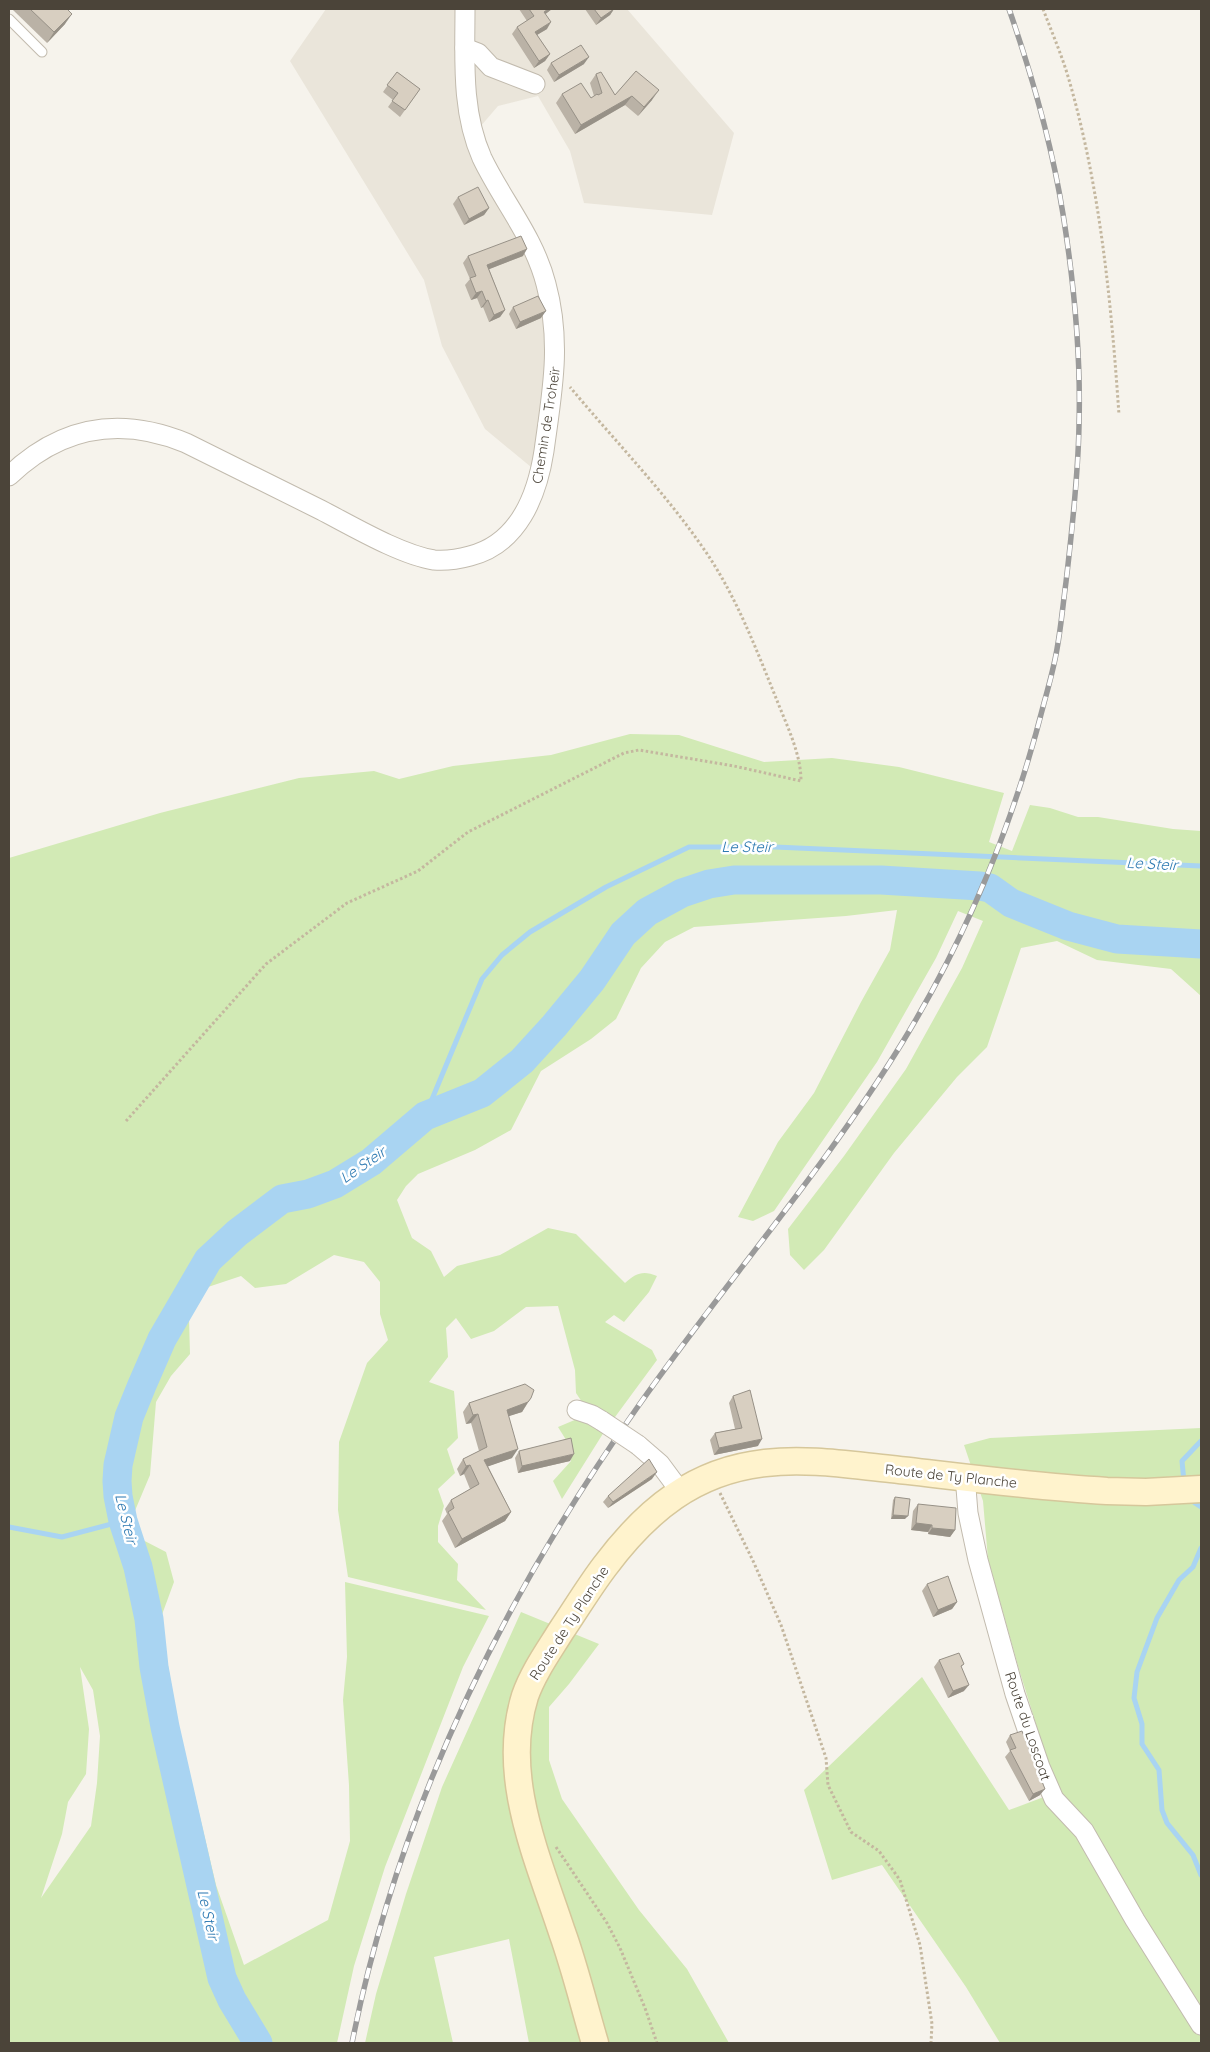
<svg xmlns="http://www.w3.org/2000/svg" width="1210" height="2052" font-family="Quicksand,sans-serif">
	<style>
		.residential { fill: #eae5da }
		.green { fill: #d2eab5; fill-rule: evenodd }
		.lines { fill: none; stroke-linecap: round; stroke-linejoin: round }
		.stream { stroke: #a9d4f2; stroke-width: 5 }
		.river { stroke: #a9d4f2; stroke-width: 29 }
		.lane-casing { stroke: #c2bbae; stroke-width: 11 }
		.street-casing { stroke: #c2bbae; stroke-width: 21 }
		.secondary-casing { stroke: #d6c79b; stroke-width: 29 }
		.path { stroke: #c4b79f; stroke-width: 3; stroke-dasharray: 2.5 2.5; stroke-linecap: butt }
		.lane { stroke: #fff; stroke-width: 9 }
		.street { stroke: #fff; stroke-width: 19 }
		.secondary { stroke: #fff3cd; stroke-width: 26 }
		.rail-casing { stroke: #9a9a9a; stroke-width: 5.5 }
		.rail { stroke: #fff; stroke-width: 4; stroke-dasharray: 11; stroke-linecap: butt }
		.street-bridge-casing { stroke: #c2bbae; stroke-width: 21; stroke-linecap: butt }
		.street-bridge { stroke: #fff; stroke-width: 19 }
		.wall { fill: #bab2a6 }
		.shaded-wall { fill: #979187 }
		.building { fill: #d8cfc1; stroke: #979187 }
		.labels { text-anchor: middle; stroke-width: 5; stroke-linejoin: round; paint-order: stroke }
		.street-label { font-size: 14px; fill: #4b4439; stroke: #fff }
		.water-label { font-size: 15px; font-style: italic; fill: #2e7ab2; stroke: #fff }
	</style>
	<rect width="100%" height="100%" fill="#f6f3ec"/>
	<!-- residential -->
	<polygon class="residential" points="326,9 627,9 734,133 712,215 584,203 570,151 538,96 498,106 468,141 532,269 546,325 544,396 531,467 485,429 442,346 424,280 290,61"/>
	<!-- green -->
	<g class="green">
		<path d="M630,734L679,735L764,762L832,758L899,767L1004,793L989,842L1012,851L1030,805L1050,808L1078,817H1098L1173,829L1201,831V996L1171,969L1097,960L1057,941L1021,948L987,1047L957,1077L894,1153L824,1250L804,1270L790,1255L788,1229L844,1156L906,1069L962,968L983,921L958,911L936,958L877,1062L774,1211L753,1221L738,1217L778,1142L814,1093L861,1002L890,950L897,910L846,916L694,927L665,942L641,968L616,1019L591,1039L541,1071L511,1130L475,1150L418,1174L406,1186L397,1200L412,1238L431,1251L444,1277L457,1266L500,1255L548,1228L576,1234L625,1283C636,1273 643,1270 657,1276L649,1292L624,1322L614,1315L605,1322L652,1350L657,1360L604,1432L562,1499L553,1481L571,1461L568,1443L558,1427L577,1419L582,1402L576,1393L575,1370L558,1306L526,1307L494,1331L471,1339L456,1318L446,1328L448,1357L429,1382L454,1391L458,1438L447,1449L455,1473L438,1489L444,1506L438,1526V1542L458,1564L457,1580L486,1610L348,1577L338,1510L339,1442L367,1363L388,1340L380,1314V1282L364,1262L334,1255L286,1284L255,1288L241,1276L208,1287L189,1319L190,1354L171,1376L156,1402L150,1475L134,1513L137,1537L166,1552L174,1582L160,1620L179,1728L216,1885L244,1965L328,1920L350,1841L349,1785L343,1700L347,1657L345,1582L489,1616L463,1667L385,1867L354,1966L337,2043H9V858L160,813L299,778L374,771L399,779L453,766L551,755ZM80,1667L93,1690L100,1736L97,1783L91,1826L41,1898L62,1834L68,1802L86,1774L89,1729Z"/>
		<polygon points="1201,1428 1201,2043 1000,2043 966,1987 882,1865 832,1880 804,1790 922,1677 1009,1810 1057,1792 1018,1666 988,1559 983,1501 964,1445 990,1438"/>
		<polygon points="521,1612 599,1644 569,1684 549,1707 549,1760 562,1799 639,1910 687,1969 729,2043 529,2043 509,1939 434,1957 453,2043 365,2043 376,1994 406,1894 442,1787"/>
	</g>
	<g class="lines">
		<!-- stream -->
		<g class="stream">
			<polyline points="425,1116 482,979 502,955 530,932 606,887 689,847 775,847 1201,866"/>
			<polyline points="1184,1482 1182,1461 1201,1441"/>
			<polyline points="1189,1499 1201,1507"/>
			<polyline points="9,1527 62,1537 123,1521"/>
			<polyline points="1201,1548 1193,1567 1179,1580 1157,1618 1137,1672 1134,1698 1142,1724 1142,1744 1159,1770 1162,1810 1167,1823 1193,1855 1201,1875"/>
		</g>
		<!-- river -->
		<polyline class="river" points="258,2043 232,2000 222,1978 165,1727 154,1667 149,1619 138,1567 123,1521 118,1496 117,1481 118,1465 129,1417 142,1385 162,1339 208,1260 237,1233 282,1199 308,1194 335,1184 371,1162 425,1116 482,1093 522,1061 554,1026 592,980 623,934 647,912 682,893 709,884 734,880 881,880 980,886 990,888 1011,903 1068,926 1117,939 1201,944"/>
		<defs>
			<polyline id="lane" points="9,19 42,52"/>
			<g id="street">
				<polyline points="465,48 478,53 491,67 535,84"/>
				<path d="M9,476C61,426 120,416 186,443C231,465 276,488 321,510C352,526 401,555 434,560C446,561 459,559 470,556C518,544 537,496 544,451C552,392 562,343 546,284C534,237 502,200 482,158C461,111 465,58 465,9"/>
				<polyline points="577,1410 592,1415 602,1421"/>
				<polyline points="638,1445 660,1464 680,1491"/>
				<polyline points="967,1477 966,1488 968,1513 978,1560 1015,1694 1040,1767 1054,1799 1084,1831 1135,1920 1201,2025"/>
			</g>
			<path id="secondary" d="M595,2043C584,2006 575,1968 562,1932C537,1856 500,1776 525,1696C533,1673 548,1652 561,1631C576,1609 589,1587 605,1566C647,1510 694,1471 765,1463C807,1458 850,1465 891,1469C963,1477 1035,1487 1107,1491L1146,1492L1201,1489"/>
		</defs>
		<!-- lane casing -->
		<use href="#lane" class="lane-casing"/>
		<!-- street casing -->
		<use href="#street" class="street-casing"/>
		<!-- secondary casing -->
		<use href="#secondary" class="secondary-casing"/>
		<!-- path -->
		<g class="path">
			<path d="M1043,9C1051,30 1060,51 1067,73C1100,184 1111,300 1119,415"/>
			<path d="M126,1121L266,964L347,903L418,871L468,832L624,753L639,750L734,766L801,781C801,753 786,724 776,698C755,646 734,591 701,545C662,489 614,440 570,387"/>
			<polyline points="720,1493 754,1563 781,1625 826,1758 828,1785 851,1832 879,1851 900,1880 920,1945 932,2024 931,2043"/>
			<polyline points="556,1847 607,1923 620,1948 645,2008 657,2043"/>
		</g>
		<!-- lane -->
		<use href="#lane" class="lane"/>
		<!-- street -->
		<use href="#street" class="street"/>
		<!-- secondary -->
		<use href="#secondary" class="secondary"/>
		<defs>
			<path id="rail" d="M352,2043C398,1811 503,1597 639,1405C725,1283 824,1170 902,1043C966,938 1014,822 1044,703C1049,685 1054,667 1057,649C1061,627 1063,604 1066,582C1072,531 1078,478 1079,426C1081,356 1074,283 1063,214C1052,145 1032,75 1009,9"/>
		</defs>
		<!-- rail casing -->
		<use href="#rail" class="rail-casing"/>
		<!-- rail -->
		<use href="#rail" class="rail"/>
		<defs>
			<polyline id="street-bridge" points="602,1421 638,1445"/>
		</defs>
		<!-- street-bridge casing -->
		<use href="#street-bridge" class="street-bridge-casing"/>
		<!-- street-bridge -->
		<use href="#street-bridge" class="street-bridge"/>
	</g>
	<!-- wall -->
	<g class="wall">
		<polygon points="12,9 67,9 65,24 47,43"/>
		<polygon points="519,9 552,9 545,14 547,29 537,35 550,54 545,61 534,68 512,34 517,27 527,21"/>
		<polygon points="585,9 614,9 610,15 596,25"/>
		<polygon points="551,63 584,64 554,82 547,70"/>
		<polygon points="636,71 652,100 638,116 625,105 575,134 556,103 562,94 591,98 594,96 590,83 596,74 615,95"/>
		<polygon points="397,72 420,89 400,117 388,107 393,100 383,92"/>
		<polygon points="458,197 489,208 484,215 464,225 453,204"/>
		<polygon points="468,256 523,256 489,269 505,310 500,317 489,322 483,307 481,308 477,298 471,300 465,285 470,279 463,263"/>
		<polygon points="513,307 541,318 516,329 509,314"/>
		<polygon points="733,1396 758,1446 714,1455 710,1440 715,1433 735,1429 729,1403"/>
		<polygon points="531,1398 522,1412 508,1416 512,1458 488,1466 511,1512 505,1521 455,1548 442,1521 447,1514 445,1509 451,1500 470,1489 464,1474 460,1476 457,1469 463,1459 479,1451 471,1423 466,1424 463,1412 469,1403"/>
		<polygon points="519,1451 570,1461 518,1473 515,1458"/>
		<polygon points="652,1479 608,1508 603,1502 608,1496"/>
		<polygon points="895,1497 905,1519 891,1519 893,1500"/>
		<polygon points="918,1504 955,1530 950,1537 928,1534 928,1532 911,1530 913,1511"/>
		<polygon points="927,1584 957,1602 952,1609 933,1617 922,1591"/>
		<polygon points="939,1660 964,1664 961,1667 964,1691 948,1698 934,1667"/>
		<polygon points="1010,1735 1040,1795 1029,1801 1005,1757 1010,1751 1006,1742"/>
	</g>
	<!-- shaded-wall -->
	<g class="shaded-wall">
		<polygon points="548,9 552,9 539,19 544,12"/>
		<polygon points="614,9 610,15 596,25 601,18"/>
		<polygon points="72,14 65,24 47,43 54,32"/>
		<polygon points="551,22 547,29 530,39 535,32"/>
		<polygon points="550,54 545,61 534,68 539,61"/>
		<polygon points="589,57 584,64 554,82 559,75"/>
		<polygon points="659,90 652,100 638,116 644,107"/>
		<polygon points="632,96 625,105 575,134 581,125"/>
		<polygon points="489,208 484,215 464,225 469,219"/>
		<polygon points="527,249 523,256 482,272 487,265"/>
		<polygon points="482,291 477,298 471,300 476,293"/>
		<polygon points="488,300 483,307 481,308 486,301"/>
		<polygon points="505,310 500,317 489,322 494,315"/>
		<polygon points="546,311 541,318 516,329 520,322"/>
		<polygon points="528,1402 522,1412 500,1419 507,1410"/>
		<polygon points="478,1414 471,1423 466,1424 473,1415"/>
		<polygon points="762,1439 758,1446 714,1455 719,1448"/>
		<polygon points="518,1449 512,1458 478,1470 484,1460"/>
		<polygon points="574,1454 570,1461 518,1473 522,1466"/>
		<polygon points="470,1465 464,1474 460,1476 466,1466"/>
		<polygon points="657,1472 652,1479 608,1508 613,1502"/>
		<polygon points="511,1512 505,1521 455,1548 462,1539"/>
		<polygon points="893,1515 908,1516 905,1519 891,1519"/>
		<polygon points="916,1523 932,1525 928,1532 911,1530"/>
		<polygon points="932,1528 955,1530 950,1537 928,1534"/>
		<polygon points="957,1602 952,1609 933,1617 938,1610"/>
		<polygon points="969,1685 964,1691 948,1698 953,1691"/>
		<polygon points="1045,1789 1040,1795 1029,1801 1033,1794"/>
	</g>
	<!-- building -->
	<g class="building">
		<polygon points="30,9 67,9 72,14 54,32"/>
		<polygon points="529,9 548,9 544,12 551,22 535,32 550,54 539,61 517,27 534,16"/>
		<polygon points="594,9 614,9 601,18"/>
		<polygon points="581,45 589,57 559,75 551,63"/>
		<polygon points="636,71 659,90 644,107 632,96 581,125 562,94 581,83 591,98 597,94 598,95 602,93 596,74 601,72 615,95"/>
		<polygon points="397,72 420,89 405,110 392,101 398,93 387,85"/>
		<polygon points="478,187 489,208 469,219 458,197"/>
		<polygon points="521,236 527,249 487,265 505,310 494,315 488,300 486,301 482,291 476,293 470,278 476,276 468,256"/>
		<polygon points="538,296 546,311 520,322 513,307"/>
		<polygon points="525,1384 534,1390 531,1398 528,1402 507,1410 518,1449 484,1460 511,1512 462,1539 448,1512 454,1508 451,1500 479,1484 470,1465 466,1466 463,1459 487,1447 478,1414 473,1415 469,1403"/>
		<polygon points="750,1390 762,1439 719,1448 715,1433 742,1428 733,1396"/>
		<polygon points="571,1438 574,1454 522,1466 519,1451"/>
		<polygon points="649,1459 657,1472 613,1502 608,1496"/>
		<polygon points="895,1497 910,1499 908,1516 893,1515"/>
		<polygon points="918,1504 956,1508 955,1530 932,1528 932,1525 916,1523"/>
		<polygon points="948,1576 957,1602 938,1610 927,1584"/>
		<polygon points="959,1653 964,1664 961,1666 969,1685 953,1691 939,1660"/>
		<polygon points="1022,1731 1045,1789 1033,1794 1010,1750 1016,1748 1010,1735"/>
	</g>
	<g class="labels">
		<!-- street labels -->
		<g class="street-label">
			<text transform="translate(546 425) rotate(-81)" y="5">Chemin de Troheïr</text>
			<text transform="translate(951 1476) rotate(6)" y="5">Route de Ty Planche</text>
			<text transform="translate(569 1623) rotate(-57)" y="5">Route de Ty Planche</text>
			<text transform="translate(1028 1726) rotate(71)" y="5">Route du Loscoat</text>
		</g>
		<!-- water labels -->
		<g class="water-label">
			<text x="747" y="852">Le Steir</text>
			<text transform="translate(1152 864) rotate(3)" y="5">Le Steir</text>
			<text transform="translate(363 1165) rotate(-35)" y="5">Le Steir</text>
			<text transform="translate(126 1519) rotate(76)" y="5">Le Steir</text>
			<text transform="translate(208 1915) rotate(77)" y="5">Le Steir</text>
		</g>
	</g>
	<!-- border -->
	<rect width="1210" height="2052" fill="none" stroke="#4b4439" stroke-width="20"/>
</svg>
